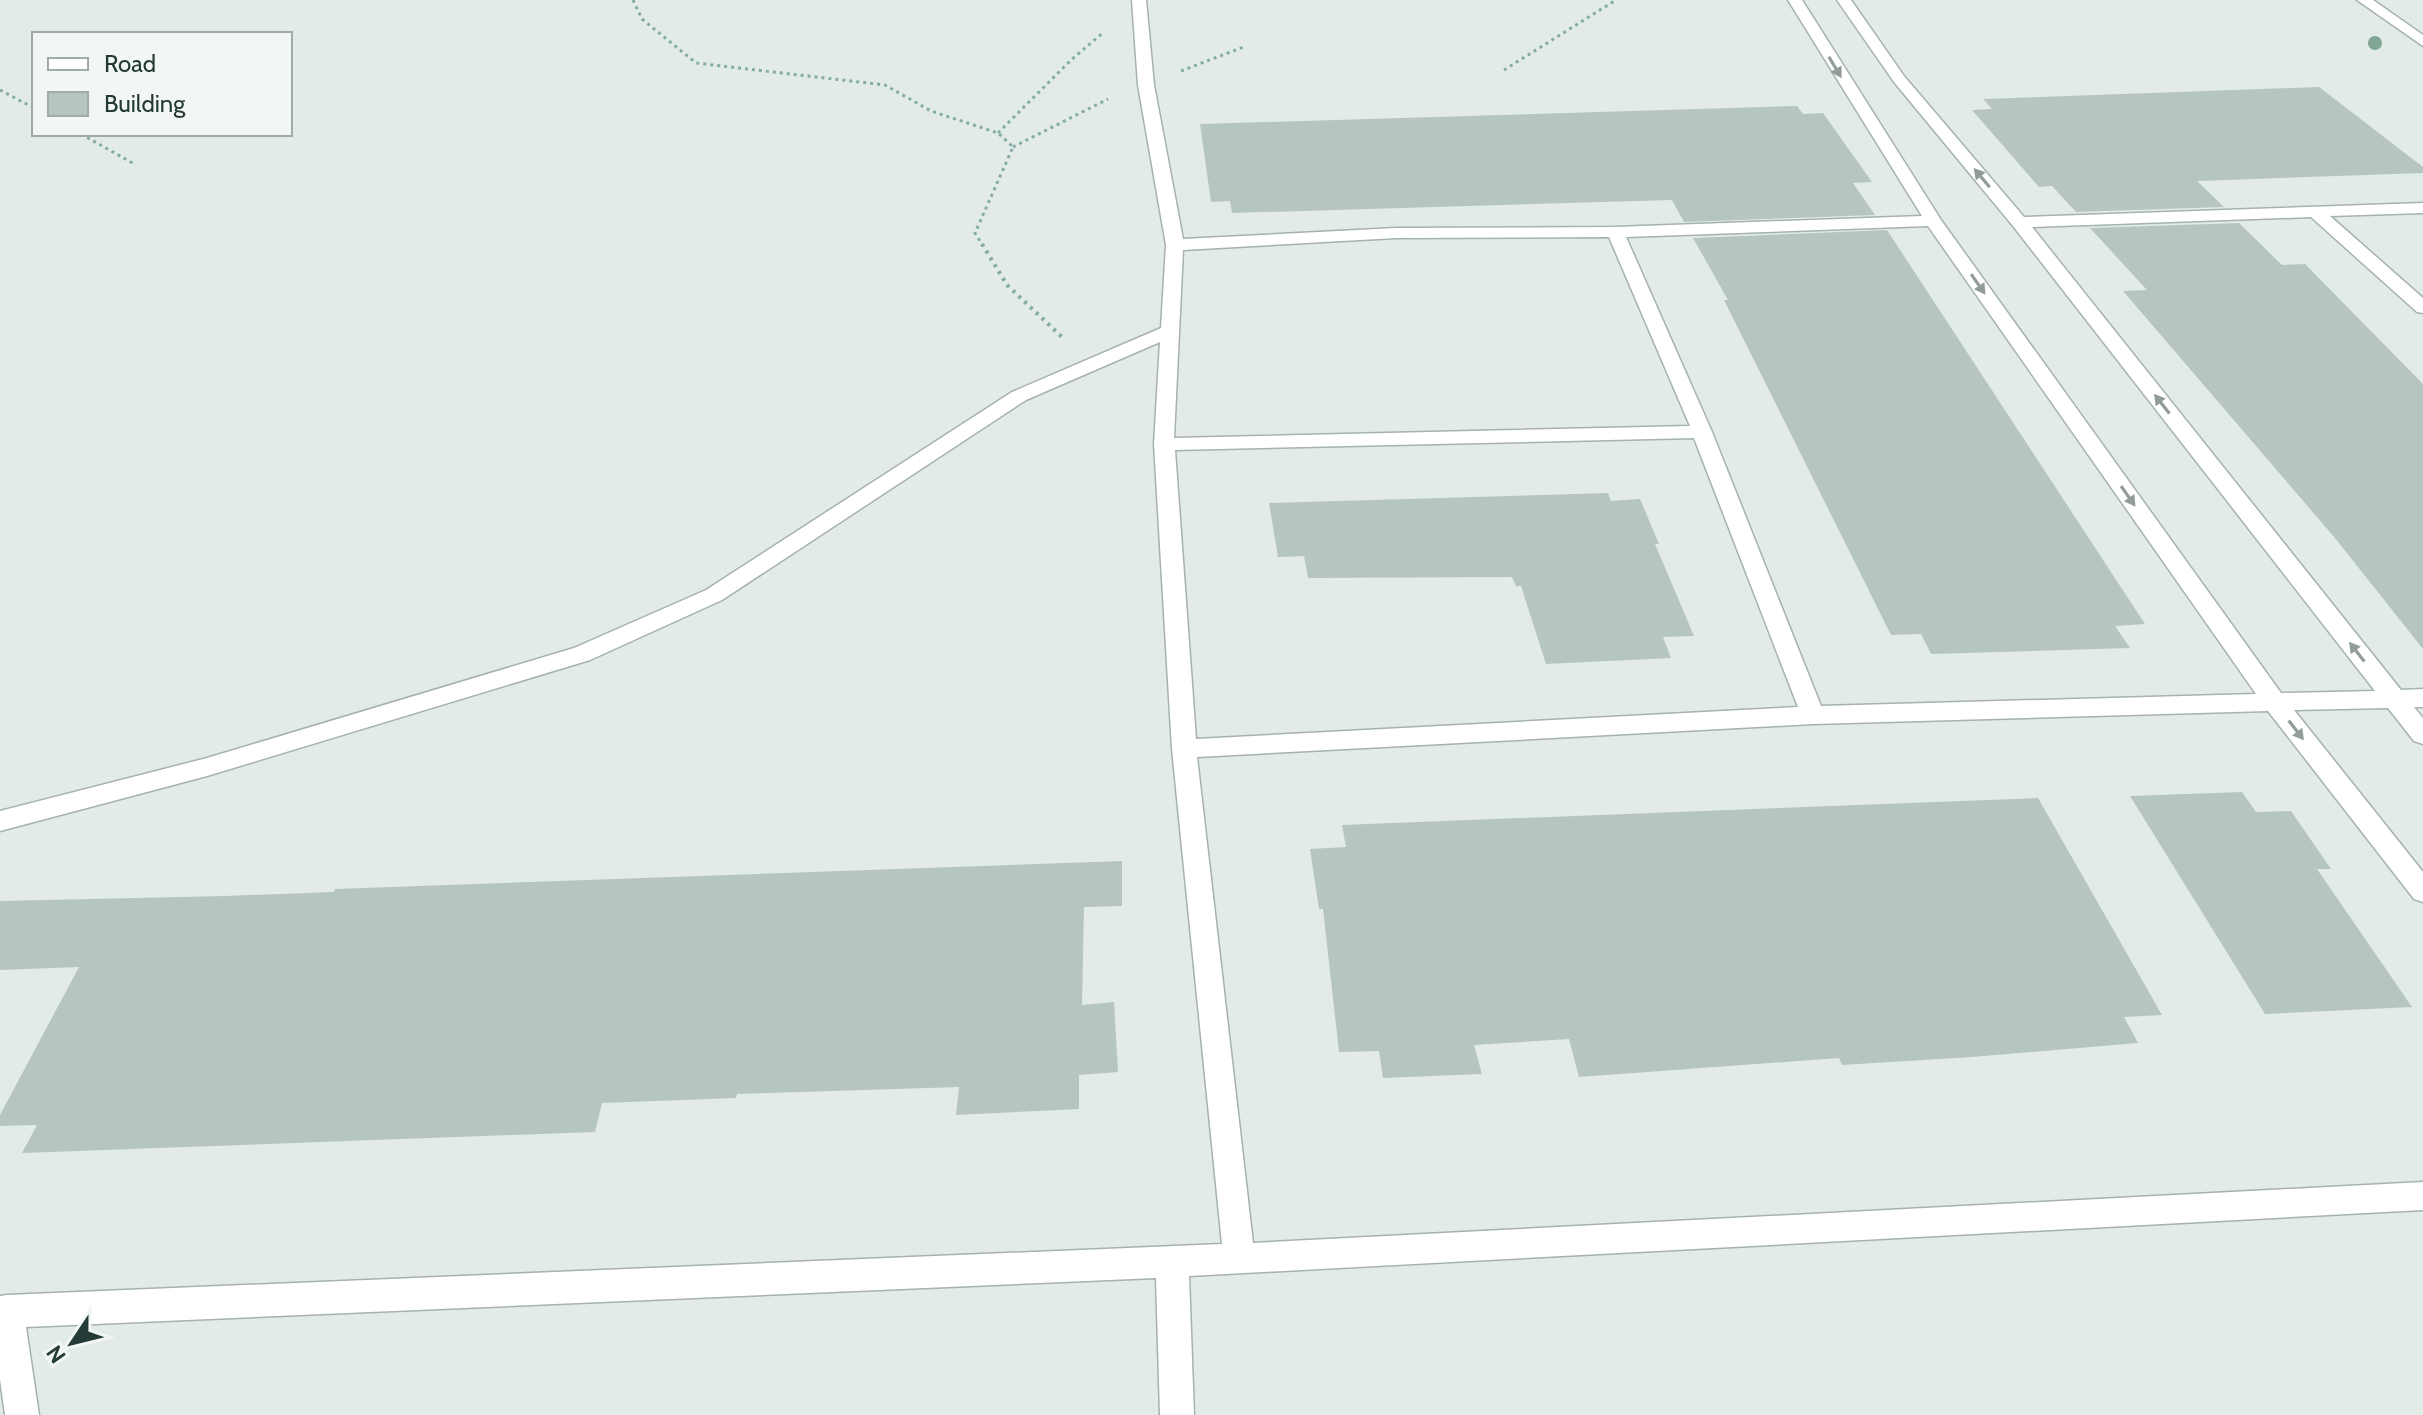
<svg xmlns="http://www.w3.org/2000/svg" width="2423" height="1415" font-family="Cabin,sans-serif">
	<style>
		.building { fill: #b7c5c1 }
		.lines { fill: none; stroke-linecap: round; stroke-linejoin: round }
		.minor-casing { stroke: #a5b2af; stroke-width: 3 }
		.path-far1 { stroke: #85aba5; stroke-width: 3; stroke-dasharray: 3 4; stroke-linecap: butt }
		.path { stroke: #85aba5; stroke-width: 4; stroke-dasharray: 3 5; stroke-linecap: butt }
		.minor { fill: #fff; fill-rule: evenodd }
		.tree { fill: #81a695 }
		.oneway { fill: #919c9b }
	</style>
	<rect width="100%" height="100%" fill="#e2ebe8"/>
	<!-- building -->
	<g class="building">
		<polygon points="2319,87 2423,167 2423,173 2197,181 2224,207 2076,212 2052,186 2039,187 1972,110 1992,109 1983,99"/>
		<polygon points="1797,106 1803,114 1823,113 1872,182 1853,183 1875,215 1684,222 1672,200 1232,213 1230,201 1211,202 1200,124"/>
		<polygon points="2239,223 2282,265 2305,264 2423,384 2423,649 2335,538 2123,291 2147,290 2090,228"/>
		<polygon points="1887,230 2145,624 2115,626 2130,648 1931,654 1921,634 1891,635 1724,300 1728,300 1693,238"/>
		<polygon points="1608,493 1611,501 1640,499 1659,544 1655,544 1694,636 1663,637 1671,658 1546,664 1521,586 1516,586 1512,577 1308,578 1304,556 1278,557 1269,503"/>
		<polygon points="2242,792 2256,812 2291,811 2331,869 2317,869 2412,1007 2265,1014 2130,796"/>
		<polygon points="2038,798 2162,1015 2124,1017 2138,1043 1972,1057 1842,1065 1839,1058 1579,1077 1569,1039 1474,1045 1482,1074 1383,1078 1379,1051 1339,1052 1323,909 1319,909 1310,849 1346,847 1342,825"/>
		<polygon points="1122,861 1122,906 1084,907 1082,1005 1114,1002 1118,1072 1079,1075 1079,1109 956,1115 959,1087 737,1094 736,1098 602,1103 595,1132 22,1153 37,1125 0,1126 0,1115 79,967 0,970 0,901 225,896 334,892 335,889"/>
	</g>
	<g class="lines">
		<defs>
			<g id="minor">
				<path d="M1132,0H1146L1154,85L1183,239L1396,228L1615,227L1922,216L1788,0H1802L1941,220L2281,693L2375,691L2013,226L1894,82L1837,0H1851L1904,76L2024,217L2423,203V213L2330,216L2423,298V313L2417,312L2311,217L2032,227L2401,690L2423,689V707H2414L2423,718V744L2414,741L2388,708L2294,710L2423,872V902L2414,899L2268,711L1813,724L1197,757L1253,1243L2423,1182V1210L1189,1276L1194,1415H1160L1156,1278L26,1327L39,1415H5L0,1379V1296L7,1295L1222,1244L1172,749L1154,444L1160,342L1026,400L722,600L590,660L207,776L0,831V811L207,758L574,648L706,590L1012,392L1161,328L1166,245L1138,85ZM1928,226L2256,694L1821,706L1712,432L1626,237ZM1609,237L1690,426L1174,438L1183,250L1396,238ZM1694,438L1798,707L1196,739L1175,450Z"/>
				<polygon points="2357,0 2373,0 2423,35 2423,46"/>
			</g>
		</defs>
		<!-- minor casing -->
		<use href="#minor" class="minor-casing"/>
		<!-- path-far1 -->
		<g class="path-far1">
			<polyline points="633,0 642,19 696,63 885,85 931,111 998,133 1013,147 975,233 983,246"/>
			<polyline points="1504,70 1616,0"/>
			<polyline points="1181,71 1246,46"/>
			<polyline points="0,90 34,108"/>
			<polyline points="998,133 1072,59 1104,32"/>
			<polyline points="81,134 136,165"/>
			<polyline points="1013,147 1108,99"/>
		</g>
		<!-- path -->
		<polyline class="path" points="982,244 1007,285 1062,337"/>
		<!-- minor -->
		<use href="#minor" class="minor"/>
	</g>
	<!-- trees -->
	<circle class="tree" cx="2375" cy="43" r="7"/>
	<!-- one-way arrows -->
	<defs><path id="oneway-solid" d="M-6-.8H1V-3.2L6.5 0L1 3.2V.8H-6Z" transform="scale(2)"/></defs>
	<g class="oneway">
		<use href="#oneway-solid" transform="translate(1835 67) rotate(59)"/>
		<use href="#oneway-solid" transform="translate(1982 178) rotate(-130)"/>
		<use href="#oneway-solid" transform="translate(1978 284) rotate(55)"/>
		<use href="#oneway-solid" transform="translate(2162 404) rotate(-128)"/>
		<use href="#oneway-solid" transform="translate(2128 496) rotate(55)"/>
		<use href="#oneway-solid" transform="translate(2357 652) rotate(-128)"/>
		<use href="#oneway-solid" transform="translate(2296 730) rotate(52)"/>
	</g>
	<!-- legend -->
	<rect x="32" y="32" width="260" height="104" fill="#f2f7f5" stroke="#9faba9" stroke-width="2"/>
	<rect x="48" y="58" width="40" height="12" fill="#ffffff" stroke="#9faba9" stroke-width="2"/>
	<text x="104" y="72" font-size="24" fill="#233a37">Road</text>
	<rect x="48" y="92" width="40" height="24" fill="#b7c5c1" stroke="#9faba9" stroke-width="2"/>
	<text x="104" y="112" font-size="24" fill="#233a37">Building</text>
	<!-- north arrow -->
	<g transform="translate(72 1343) rotate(235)" stroke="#f2f7f5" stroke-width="6" paint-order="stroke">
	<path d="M0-6L14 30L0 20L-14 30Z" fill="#233a37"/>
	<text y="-12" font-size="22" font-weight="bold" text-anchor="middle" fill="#233a37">N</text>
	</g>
</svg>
